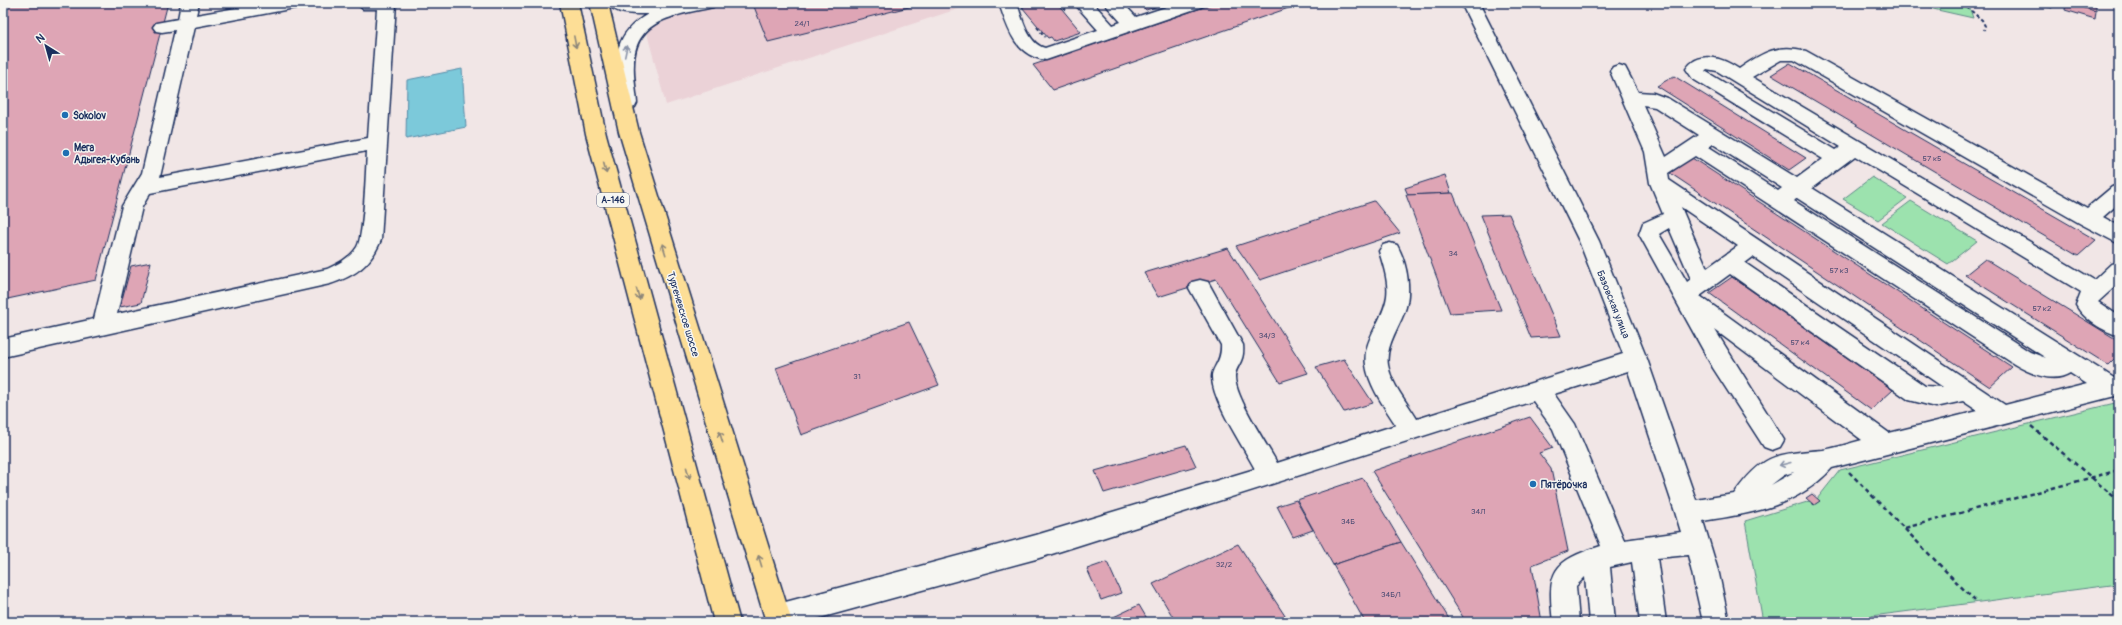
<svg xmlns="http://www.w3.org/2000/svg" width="2122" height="625" font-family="Pangolin,sans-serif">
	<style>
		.built { fill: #ebd2d7 }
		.green { fill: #9ce2ae; stroke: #5c8886 }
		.water { fill: #7cc9da; stroke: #558ba8 }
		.building { fill: #dea5b5; stroke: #1b2f5e }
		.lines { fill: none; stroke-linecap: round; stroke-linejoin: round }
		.minor-casing { stroke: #1b2f5e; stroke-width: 3 }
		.highway-casing { stroke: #1b2f5e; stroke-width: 3 }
		.path-far1 { stroke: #1b2f5e; stroke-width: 2; stroke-dasharray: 3.5 2.5; stroke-linecap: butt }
		.path { stroke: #1b2f5e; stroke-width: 2.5; stroke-dasharray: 4.5 3.5; stroke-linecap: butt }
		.minor { fill: #f6f6f2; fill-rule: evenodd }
		.highway { fill: #fdde96; fill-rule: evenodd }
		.oneway { stroke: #8c867a }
		.oneway2 { stroke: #8892a8 }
		.poi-dot { fill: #1f6fb2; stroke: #f6f6f2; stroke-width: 1.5 }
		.labels { text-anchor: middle; stroke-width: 3; stroke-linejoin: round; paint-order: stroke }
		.number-label { font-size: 8px; fill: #4c4c74 }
		.shield { fill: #f6f6f2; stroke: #5d6b8a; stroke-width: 1 }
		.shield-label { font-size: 9px; font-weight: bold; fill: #1b2f5e }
		.poi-label { font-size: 10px; font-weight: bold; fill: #1b2f5e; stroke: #f6f6f2; text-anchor: start }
		.street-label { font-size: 10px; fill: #1b2f5e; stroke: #f6f6f2 }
	</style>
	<rect width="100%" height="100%" fill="#f1e6e6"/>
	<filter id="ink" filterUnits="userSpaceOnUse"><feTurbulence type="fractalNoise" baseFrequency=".025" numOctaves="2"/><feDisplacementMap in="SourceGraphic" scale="8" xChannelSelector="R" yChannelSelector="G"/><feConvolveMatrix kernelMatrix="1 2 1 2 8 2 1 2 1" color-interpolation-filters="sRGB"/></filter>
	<g filter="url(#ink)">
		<!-- built -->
		<polygon class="built" points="639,3 976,3 666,105"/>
		<!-- green -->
		<g class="green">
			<polygon points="1926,3 1968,3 1973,18 1933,9"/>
			<polygon points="1872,177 1907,198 1878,220 1843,199"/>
			<polygon points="1911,201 1977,241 1948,264 1882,223"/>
			<polygon points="2119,402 2119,584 1872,616 1872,622 1763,622 1745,521 1817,499 1840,470"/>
		</g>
		<!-- water -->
		<polygon class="water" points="462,69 466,127 406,139 407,80"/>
		<!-- building -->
		<g class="building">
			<polygon points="3,3 168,3 96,280 3,300"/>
			<polygon points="758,3 925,3 768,42 753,4"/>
			<polygon points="1022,3 1057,3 1081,32 1054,41 1051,37 1048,38 1022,7 1024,7"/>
			<polygon points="1136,3 1167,3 1146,10 1139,3"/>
			<polygon points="1216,3 1303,3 1053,90 1033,65"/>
			<polygon points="2035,3 2053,3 2052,8"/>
			<polygon points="2066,3 2096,11 2095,19 2065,10"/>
			<polygon points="2066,3 2096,4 2096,11"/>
			<polygon points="1790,63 2096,240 2078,256 1771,75"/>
			<polygon points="1674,76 1806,158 1789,170 1657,86"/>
			<polygon points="1692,158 2012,367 1990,387 1670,173"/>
			<polygon points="1445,175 1451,193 1408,195 1405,188"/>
			<polygon points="1453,193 1501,310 1450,313 1406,195"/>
			<polygon points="1374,201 1400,233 1260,280 1236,246"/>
			<polygon points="1509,214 1561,336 1531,338 1481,215"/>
			<polygon points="1228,248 1308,373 1280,382 1216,279 1158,297 1144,273"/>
			<polygon points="1985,259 2119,341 2119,354 2108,365 1965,275"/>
			<polygon points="151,262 141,303 120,307 131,266"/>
			<polygon points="1732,277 1893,390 1871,410 1709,293"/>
			<polygon points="909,322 939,385 801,435 776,368"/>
			<polygon points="1344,359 1373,403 1344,412 1316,367"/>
			<polygon points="1530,417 1553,448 1539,453 1551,469 1568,551 1532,565 1542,622 1466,622 1372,471"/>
			<polygon points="1186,445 1196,466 1104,493 1095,471"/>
			<polygon points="1363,478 1401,542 1333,565 1297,500"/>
			<polygon points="1812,494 1820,501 1814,505 1806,498"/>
			<polygon points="1296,500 1313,530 1293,537 1277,506"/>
			<polygon points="1401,542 1451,622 1365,622 1333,565"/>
			<polygon points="1238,544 1289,622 1176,622 1153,584"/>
			<polygon points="1107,562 1121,593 1101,600 1087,569"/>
			<polygon points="1139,605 1149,622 1103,622"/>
		</g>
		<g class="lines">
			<defs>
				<g id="minor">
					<path d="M181,3H199L196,15L266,3H304L301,7L295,8L194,27L160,177L368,138L377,9H363L356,3H396L381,240C371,265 355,276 330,284L3,357V339L94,319L122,206L142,173L175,30L162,32L156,31L153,27L156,23L178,19ZM367,151C366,169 364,236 357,247C350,258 338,264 327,269L117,314L142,207L150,193Z"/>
					<path d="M607,3H666L672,6L682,3H716L713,7C679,15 635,18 634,63C633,76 636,90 637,103L635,107L628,109L621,107L619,103C616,64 609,36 648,14C635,14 615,15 607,3Z"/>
					<path d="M999,3H1017C1022,18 1028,44 1045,48L1098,30L1074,3H1093L1113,25L1121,22L1104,3H1123L1136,17L1178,3H1204L1201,7L1046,60C1015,56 1008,29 999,3Z"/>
					<path d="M1461,3H1479L1599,241L1647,359L1696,500L1734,494C1763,453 1777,454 1823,450C1836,448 1850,443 1862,440L1715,330L1784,440L1780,447L1772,450L1764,447L1713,368L1639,234L1643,223L1663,214L1650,183L1645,152L1610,71L1613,67L1619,65L1625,67L1638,92L1653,93L1669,99L1797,178L1823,159L1693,79L1686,69C1699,49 1723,58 1739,69C1762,53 1778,43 1806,51L2087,208L2112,187L2119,185V203L2103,217L2119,226V244L2081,224L1794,60H1781L1752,77L2094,280L2111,264L2119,262V283L2098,302L2119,316V336C2104,331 2084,320 2076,305L2081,292L1855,156L1812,188L2114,378L2119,377V395L1832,468C1797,507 1752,513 1703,521L1719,574L1729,622H1703L1688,555L1657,558L1666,622H1640L1632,562L1610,567L1615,622H1589L1585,577L1576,586L1579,622H1553C1547,571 1552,561 1601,546L1553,429L1533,401L1036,559L805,622H767L765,617L769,608L778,604L1036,535L1255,469C1243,446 1212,401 1212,377C1212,367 1222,362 1221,345L1189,288L1192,282L1200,280L1208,282L1243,345C1245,363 1235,366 1235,377C1235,397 1266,443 1277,463L1396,425C1385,408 1369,386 1366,365C1362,340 1384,320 1387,296C1389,281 1383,265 1379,251L1383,245L1390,243L1397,245C1408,265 1412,293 1404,313C1398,329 1385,347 1388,365C1391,384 1407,402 1417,419L1623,354L1579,241ZM1707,69L1717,71L1841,147L1836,150L1705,71ZM1643,105L1655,107L1699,135L1666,157ZM1713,144L1782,188L1778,191L1709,147ZM1695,156L2014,364C2029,373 2053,384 2070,373L2087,384L2005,405L1669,180L1668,173ZM1797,198L2046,358L2030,352L1794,201ZM1681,207L1738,246L1707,268ZM1669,228L1691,279L1687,282L1659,234ZM1753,257L1943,387L1925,386L1745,263ZM1730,274L1909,400L1936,407L1963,401L1978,411L1889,433L1700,296ZM1628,371L1675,512L1681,532L1624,540L1575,424L1554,394ZM1794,472L1771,485L1784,475Z"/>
				</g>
				<g id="highway">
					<polygon points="560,3 578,3 606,134 740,622 714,622 586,134"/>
					<polygon points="590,3 608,3 639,132 792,622 766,622 619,132"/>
				</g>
			</defs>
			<!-- minor casing -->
			<use href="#minor" class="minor-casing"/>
			<!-- highway casing -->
			<use href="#highway" class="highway-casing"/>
			<!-- path-far1 -->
			<g class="path-far1">
				<polyline points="1060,3 1066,10"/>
				<polyline points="1962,3 1982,20 1985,26 1984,30"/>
				<polyline points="1037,27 1045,37"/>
			</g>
			<!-- path -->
			<g class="path">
				<polyline points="2031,426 2119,501"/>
				<polyline points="1849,472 1975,601"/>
				<polyline points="1905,528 2119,470"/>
			</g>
			<!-- minor -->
			<use href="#minor" class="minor"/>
			<!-- highway -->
			<use href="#highway" class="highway"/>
		</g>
		<!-- one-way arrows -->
		<defs><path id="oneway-shaft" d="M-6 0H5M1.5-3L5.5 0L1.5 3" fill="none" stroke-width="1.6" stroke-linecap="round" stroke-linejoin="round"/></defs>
		<g class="oneway">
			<use href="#oneway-shaft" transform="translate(575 42) rotate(79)"/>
			<use href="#oneway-shaft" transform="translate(605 168) rotate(75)"/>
			<use href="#oneway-shaft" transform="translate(664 249) rotate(-107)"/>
			<use href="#oneway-shaft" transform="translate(638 294) rotate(74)"/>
			<use href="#oneway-shaft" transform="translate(721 437) rotate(-107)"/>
			<use href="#oneway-shaft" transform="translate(688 473) rotate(75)"/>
			<use href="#oneway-shaft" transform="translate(760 561) rotate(-107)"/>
		</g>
		<g class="oneway2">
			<use href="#oneway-shaft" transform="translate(626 51) rotate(-78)"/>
			<use href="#oneway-shaft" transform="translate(1785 464) rotate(166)"/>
		</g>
	</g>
	<!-- markers -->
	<g class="poi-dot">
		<circle cx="65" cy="115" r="4"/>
		<circle cx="66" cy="153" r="4"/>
		<circle cx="1533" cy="484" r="4"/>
	</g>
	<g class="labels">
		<!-- number labels -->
		<g class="number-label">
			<text x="802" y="26">24/1</text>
			<text x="1932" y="161">57 к5</text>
			<text x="1453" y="256">34</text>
			<text x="1839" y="273">57 к3</text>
			<text x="2042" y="311">57 к2</text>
			<text x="1267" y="338">34/3</text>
			<text x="1800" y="345">57 к4</text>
			<text x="857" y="379">31</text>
			<text x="1478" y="514">34Л</text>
			<text x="1348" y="524">34Б</text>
			<text x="1224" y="567">32/2</text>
			<text x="1391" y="597">34Б/1</text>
		</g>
		<!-- shield labels -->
		<rect class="shield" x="597" y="193" width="32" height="14" rx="3"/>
		<g class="shield-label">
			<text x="613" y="203">А-146</text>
		</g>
		<!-- poi labels -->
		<g class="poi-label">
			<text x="73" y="119">Sokolov</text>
			<text x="74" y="151">Мега<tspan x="74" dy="12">Адыгея-Кубань</tspan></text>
			<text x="1541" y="488">Пятёрочка</text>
		</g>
		<!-- street labels -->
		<g class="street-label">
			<text transform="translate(1614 304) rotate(68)" y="4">Базовская улица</text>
			<text transform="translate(684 314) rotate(73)" y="4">Тургеневское шоссе</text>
		</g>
	</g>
	<!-- margin -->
	<rect width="2122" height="625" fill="none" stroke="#f6f6f2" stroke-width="16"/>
	<rect x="8" y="8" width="2106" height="609" fill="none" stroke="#1b2f5e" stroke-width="1.5" filter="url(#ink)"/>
	<!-- north arrow -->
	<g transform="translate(46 46) rotate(323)" stroke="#f6f6f2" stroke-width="3" paint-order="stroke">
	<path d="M0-3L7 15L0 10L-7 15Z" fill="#1b2f5e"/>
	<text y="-6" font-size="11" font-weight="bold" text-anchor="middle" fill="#1b2f5e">N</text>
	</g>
</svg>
